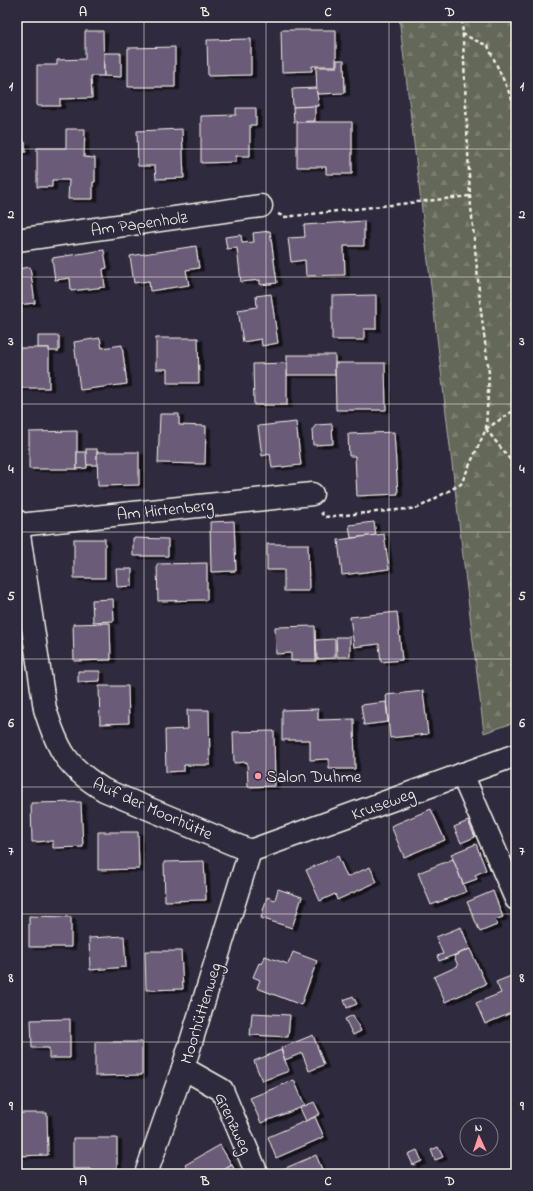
<svg xmlns="http://www.w3.org/2000/svg" width="533" height="1191" font-family="'Indie Flower',sans-serif">
	<style>
		.forest { fill: url(#forest-firs); stroke: #acaca0 }
		.building { fill: #6b5c78; stroke: #f4f1e8; filter: url(#shadow) }
		.lines { fill: none; stroke-linecap: round; stroke-linejoin: round }
		.street-casing { stroke: #f4f1e8; stroke-width: 25 }
		.path { stroke: #f4f1e8; stroke-width: 2.5; stroke-dasharray: 4 3; stroke-linecap: butt }
		.street { stroke: #2f2a3d; stroke-width: 22 }
		.grid { fill: none; stroke: #f4f1e8; stroke-width: 1; stroke-opacity: 0.55 }
		.poi-dot { fill: #ff9aa2; stroke: #2f2a3d; stroke-width: 1.5 }
		.labels { text-anchor: middle; stroke-width: 3; stroke-linejoin: round; paint-order: stroke }
		.street-label { font-size: 17px; fill: #f4f1e8; stroke: #2f2a3d }
		.poi-label { font-size: 17px; fill: #f4f1e8; stroke: #2f2a3d; text-anchor: start }
		.neatline { fill: none; stroke: #f4f1e8; stroke-width: 1.5 }
		.grid-label { font-size: 13px; text-anchor: middle; font-weight: bold; fill: #f4f1e8 }
	</style>
	<defs>
		<pattern id="forest-firs" width="22" height="20" patternUnits="userSpaceOnUse"><rect width="22" height="20" fill="#646759"/><path d="M5 1l3.5 6h-7zM16 11l3.5 6h-7z" fill="#7b7d71"/></pattern>
		<filter id="shadow"><feDropShadow dx="4.5" dy="2.5" stdDeviation="0" flood-color="#0009"/></filter>
	</defs>
	<rect width="100%" height="100%" fill="#2f2a3d"/>
	<filter id="ink" filterUnits="userSpaceOnUse"><feTurbulence type="fractalNoise" baseFrequency=".025" numOctaves="2"/><feDisplacementMap in="SourceGraphic" scale="8" xChannelSelector="R" yChannelSelector="G"/><feConvolveMatrix kernelMatrix="1 2 1 2 8 2 1 2 1" color-interpolation-filters="sRGB"/></filter>
	<g filter="url(#ink)">
		<!-- forest -->
		<polygon class="forest" points="399,17 516,17 516,722 484,733"/>
		<!-- building -->
		<g class="building">
			<polygon points="281,30 336,30 336,66 312,66 312,71 282,72"/>
			<polygon points="85,31 103,31 104,76 91,76 92,98 60,99 60,106 37,106 37,65 57,65 57,60 85,59"/>
			<polygon points="251,39 251,75 208,76 207,40"/>
			<polygon points="175,47 175,87 128,87 128,48"/>
			<polygon points="104,53 121,53 121,77 104,76"/>
			<polygon points="337,60 344,60 345,93 317,94 316,67 337,67"/>
			<polygon points="316,88 319,106 293,107 292,89"/>
			<polygon points="315,106 315,121 294,122 293,107"/>
			<polygon points="236,108 256,108 256,125 250,125 250,156 236,156 236,162 201,163 201,116 236,115"/>
			<polygon points="297,122 352,122 352,174 326,174 326,167 297,167"/>
			<polygon points="66,129 85,129 84,157 95,158 95,182 93,182 93,199 68,199 69,180 52,180 52,187 37,187 37,148 66,148"/>
			<polygon points="182,129 184,178 156,179 155,166 138,166 137,131"/>
			<polygon points="25,142 26,152 17,152 17,143"/>
			<polygon points="364,221 364,246 344,246 345,275 306,276 305,260 291,262 288,238 305,237 304,225"/>
			<polygon points="270,231 277,283 260,285 260,280 241,282 237,248 227,249 225,237 241,235 242,243 254,242 253,233"/>
			<polygon points="196,246 199,268 186,270 189,285 150,291 149,281 134,283 130,256"/>
			<polygon points="104,250 107,268 103,269 105,287 71,291 70,278 55,280 52,258"/>
			<polygon points="30,267 35,303 17,305 17,269"/>
			<polygon points="271,294 278,343 262,346 261,339 243,342 238,310 257,307 256,296"/>
			<polygon points="376,295 376,329 364,329 364,340 332,340 332,296"/>
			<polygon points="38,336 59,336 59,351 49,351 49,348 38,348"/>
			<polygon points="100,338 102,348 122,345 127,384 80,390 74,342"/>
			<polygon points="156,338 198,338 199,383 167,383 167,369 156,369"/>
			<rect x="17" y="348" width="32" height="40"/>
			<rect x="287" y="355" width="48" height="20"/>
			<polygon points="287,363 287,405 254,405 253,364"/>
			<polygon points="335,363 385,363 386,410 336,410"/>
			<polygon points="160,414 179,414 179,425 206,426 205,464 158,463"/>
			<polygon points="296,422 301,465 272,468 270,454 262,456 258,426"/>
			<polygon points="332,424 333,444 313,445 312,430 316,425"/>
			<polygon points="77,431 77,469 29,469 29,432"/>
			<polygon points="394,432 398,494 357,496 355,456 349,456 348,434"/>
			<rect x="86" y="449" width="11" height="16"/>
			<polygon points="77,452 86,452 87,468 77,469"/>
			<polygon points="97,452 139,452 139,485 98,486"/>
			<polygon points="234,521 236,571 211,572 210,522"/>
			<polygon points="374,522 376,535 351,538 349,525"/>
			<polygon points="384,534 389,569 342,575 338,540"/>
			<polygon points="133,538 168,539 168,556 133,556"/>
			<rect x="74" y="539" width="31" height="39"/>
			<polygon points="267,544 308,544 309,591 284,591 284,570 267,570"/>
			<polygon points="207,563 207,600 158,601 157,564"/>
			<polygon points="116,569 132,569 132,586 117,587"/>
			<polygon points="113,599 114,621 93,622 92,600"/>
			<polygon points="397,612 402,660 381,662 379,644 354,647 350,617"/>
			<polygon points="110,623 111,660 74,661 73,624"/>
			<polygon points="315,626 316,661 291,661 291,653 276,654 275,627"/>
			<polygon points="336,637 350,637 350,657 337,657"/>
			<polygon points="335,639 335,658 317,659 316,640"/>
			<polygon points="78,671 100,671 100,681 78,682"/>
			<polygon points="99,686 128,686 129,723 100,724"/>
			<polygon points="423,691 428,734 390,738 386,695"/>
			<polygon points="386,702 388,722 364,725 361,705"/>
			<polygon points="318,709 318,720 354,719 355,769 329,769 329,759 310,760 310,740 282,740 282,710"/>
			<polygon points="187,710 209,710 210,765 184,765 184,771 166,772 165,730 188,729"/>
			<polygon points="274,731 275,786 248,787 247,762 234,763 233,732"/>
			<polygon points="81,802 83,847 53,848 53,841 32,842 31,803"/>
			<polygon points="431,809 445,840 404,857 391,826"/>
			<polygon points="468,821 475,837 461,843 454,827"/>
			<polygon points="98,832 138,832 139,869 98,870"/>
			<polygon points="476,844 486,870 475,875 477,879 463,884 451,854"/>
			<polygon points="338,856 347,877 370,867 377,882 337,900 335,894 320,901 306,870"/>
			<polygon points="453,859 466,892 431,905 418,873"/>
			<polygon points="204,861 206,900 165,901 164,862"/>
			<polygon points="278,889 302,897 292,928 261,918 267,897 275,900"/>
			<polygon points="493,891 503,917 495,920 497,925 480,932 467,902"/>
			<polygon points="29,916 71,917 71,947 29,947"/>
			<polygon points="461,927 470,949 439,961 437,956 443,954 436,937"/>
			<polygon points="124,936 126,967 90,970 89,938"/>
			<polygon points="470,949 486,984 445,1002 434,977 458,966 454,956"/>
			<polygon points="145,951 181,951 183,989 146,990"/>
			<polygon points="293,952 317,961 301,1005 257,988 260,980 253,977 259,963 262,964 265,956 288,964"/>
			<polygon points="516,974 516,1011 485,1024 476,1003 501,993 496,982"/>
			<polygon points="353,996 357,1004 347,1008 344,1000"/>
			<polygon points="252,1013 290,1015 288,1037 250,1035"/>
			<polygon points="353,1015 361,1031 353,1035 345,1019"/>
			<polygon points="70,1019 70,1058 49,1058 49,1048 32,1048 31,1020"/>
			<polygon points="313,1035 324,1065 309,1071 302,1053 285,1060 281,1048"/>
			<polygon points="95,1042 142,1042 142,1075 95,1076"/>
			<polygon points="281,1050 289,1071 262,1081 254,1061"/>
			<polygon points="294,1080 305,1106 261,1123 250,1098"/>
			<polygon points="314,1102 320,1114 306,1121 300,1108"/>
			<polygon points="17,1113 47,1113 48,1155 17,1156"/>
			<polygon points="315,1117 324,1137 276,1158 268,1137"/>
			<polygon points="73,1138 117,1138 117,1174 91,1174 91,1169 73,1169"/>
			<polygon points="220,1145 232,1165 217,1174 191,1174 185,1165"/>
			<polygon points="438,1147 443,1157 435,1160 431,1150"/>
			<polygon points="417,1150 422,1161 413,1165 408,1154"/>
			<polygon points="316,1155 324,1174 283,1174 281,1170"/>
			<polygon points="232,1165 237,1174 217,1174"/>
		</g>
		<g class="lines">
			<defs>
				<g id="street">
					<polyline points="17,240 261,206"/>
					<path d="M17,521L45,709C58,751 67,767 104,790L250,851"/>
					<polyline points="19,525 312,494"/>
					<polyline points="462,774 516,899"/>
					<polyline points="250,851 516,755"/>
					<polyline points="183,1068 222,1090 257,1174"/>
					<polyline points="146,1174 183,1068 250,851"/>
				</g>
			</defs>
			<!-- street casing -->
			<use href="#street" class="street-casing"/>
			<!-- path -->
			<g class="path">
				<polyline points="462,34 488,46 513,101 516,114"/>
				<polyline points="278,214 285,217 470,196"/>
				<polyline points="486,429 516,467"/>
				<polyline points="486,429 516,409"/>
				<polyline points="321,512 324,517 418,508 461,484 486,429 489,373 481,311 470,196 462,17"/>
			</g>
			<!-- street -->
			<use href="#street" class="street"/>
		</g>
	</g>
	<!-- grid -->
	<path class="grid" d="M144,17V1174M266,17V1174M389,17V1174M17,149H516M17,277H516M17,404H516M17,532H516M17,659H516M17,787H516M17,914H516M17,1042H516"/>
	<!-- markers -->
	<circle class="poi-dot" cx="258" cy="776" r="4"/>
	<g class="labels">
		<!-- street labels -->
		<g class="street-label">
			<text transform="translate(139 223) rotate(-8)" y="6">Am Papenholz</text>
			<text transform="translate(165 509) rotate(-6)" y="6">Am Hirtenberg</text>
			<text transform="translate(383 803) rotate(-20)" y="6">Kruseweg</text>
			<text transform="translate(153 808) rotate(24)" y="6">Auf der Moorhütte</text>
			<text transform="translate(200 1013) rotate(-73)" y="6">Moorhüttenweg</text>
			<text transform="translate(234 1123) rotate(65)" y="6">Grenzweg</text>
		</g>
		<!-- poi labels -->
		<g class="poi-label">
			<text x="266" y="782">Salon Duhme</text>
		</g>
	</g>
	<!-- margin -->
	<rect width="533" height="1191" fill="none" stroke="#2f2a3d" stroke-width="44"/>
	<!-- north arrow -->
	<g transform="translate(479 1137) rotate(357)"><circle r="19" fill="#2f2a3d" stroke="#7e7a81"/>
	<path d="M0-3L7 15L0 10L-7 15Z" fill="#ff9aa2"/>
	<text y="-6" font-size="11" font-weight="bold" text-anchor="middle" fill="#f4f1e8">N</text>
	</g>
	<rect x="22" y="22" width="489" height="1147" class="neatline"/>
	<g class="grid-label">
		<text x="83" y="16">A</text>
		<text x="205" y="16">B</text>
		<text x="328" y="16">C</text>
		<text x="450" y="16">D</text>
		<text x="11" y="90">1</text>
		<text x="522" y="90">1</text>
		<text x="11" y="218">2</text>
		<text x="522" y="218">2</text>
		<text x="11" y="345">3</text>
		<text x="522" y="345">3</text>
		<text x="11" y="473">4</text>
		<text x="522" y="473">4</text>
		<text x="11" y="600">5</text>
		<text x="522" y="600">5</text>
		<text x="11" y="727">6</text>
		<text x="522" y="727">6</text>
		<text x="11" y="855">7</text>
		<text x="522" y="855">7</text>
		<text x="11" y="982">8</text>
		<text x="522" y="982">8</text>
		<text x="11" y="1110">9</text>
		<text x="522" y="1110">9</text>
		<text x="83" y="1185">A</text>
		<text x="205" y="1185">B</text>
		<text x="328" y="1185">C</text>
		<text x="450" y="1185">D</text>
	</g>
</svg>
